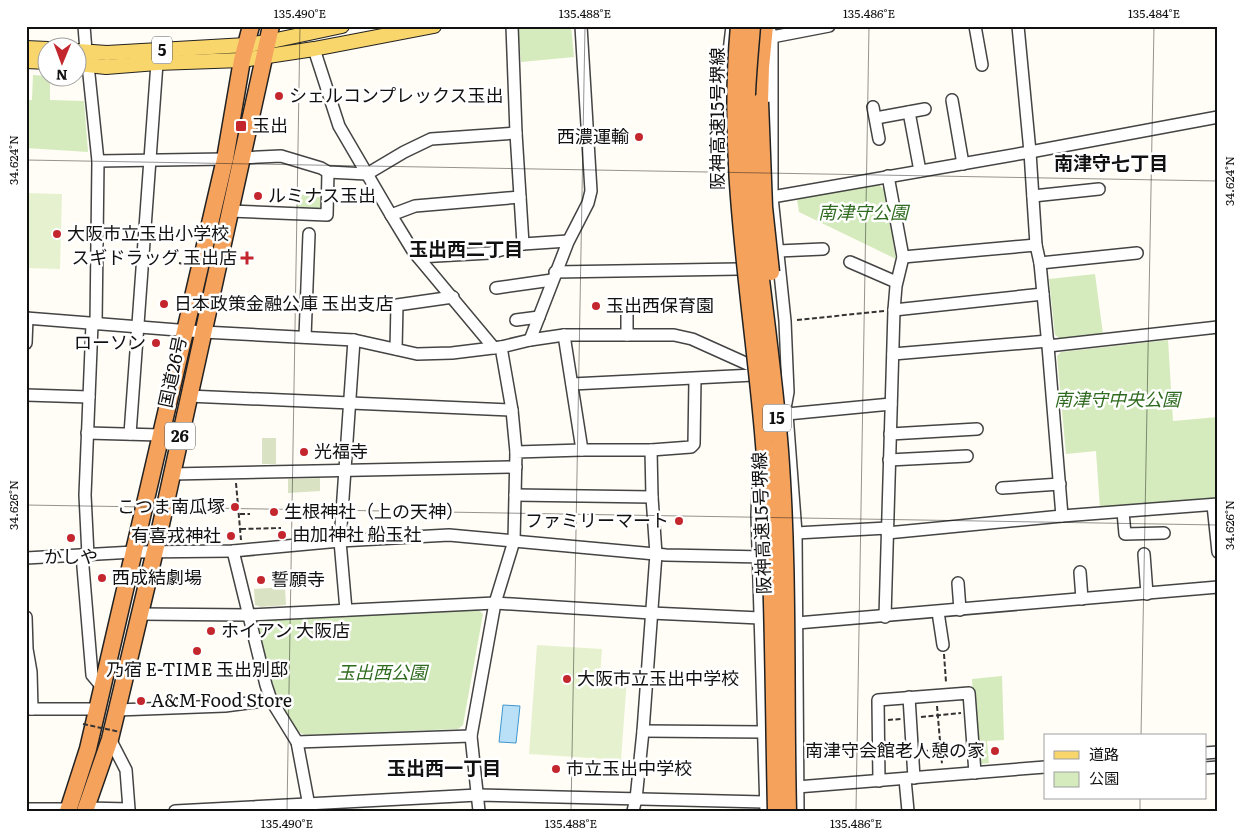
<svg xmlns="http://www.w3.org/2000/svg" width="1244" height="837" font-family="Literata,'Noto Sans JP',serif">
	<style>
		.green { fill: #d5ebbd }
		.cemetery { fill: #d9e3c4 }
		.pitch { fill: #e6f2cf }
		.water { fill: #b9e0f7; stroke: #3f96cf }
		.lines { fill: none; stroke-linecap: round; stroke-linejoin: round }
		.minor-casing { stroke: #444; stroke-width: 14 }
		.major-casing { stroke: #222; stroke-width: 16 }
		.highway-casing { stroke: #222; stroke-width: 19 }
		.path { stroke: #333; stroke-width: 2; stroke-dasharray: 5 2.5; stroke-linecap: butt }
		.minor { stroke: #fff; stroke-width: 11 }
		.major { stroke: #f9d66b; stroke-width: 14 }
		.highway { stroke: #f5a25d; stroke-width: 16 }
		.highway-bridge-casing { stroke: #222; stroke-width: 19; stroke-linecap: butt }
		.path-bridge { stroke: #333; stroke-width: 2; stroke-dasharray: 5 2.5; stroke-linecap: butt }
		.highway-bridge { stroke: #f5a25d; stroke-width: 16 }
		.ticks { fill: none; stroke: #111; stroke-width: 1; stroke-opacity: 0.45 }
		.poi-dot { fill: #c4262e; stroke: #fff; stroke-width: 2 }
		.labels { text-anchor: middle; stroke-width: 5; stroke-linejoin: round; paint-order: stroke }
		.shield { fill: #fff; stroke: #585858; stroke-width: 1 }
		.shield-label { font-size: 16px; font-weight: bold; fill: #111 }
		.poi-label { font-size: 18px; fill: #111; stroke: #fff; text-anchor: start }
		.street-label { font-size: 18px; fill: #111; stroke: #fff }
		.park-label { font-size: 18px; font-style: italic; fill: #2f6b1f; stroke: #fff }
		.neighbourhood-label { font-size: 19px; font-weight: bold; fill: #111; stroke: #fff }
		.neatline { fill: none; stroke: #111; stroke-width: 2 }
		.ticks-label { font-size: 12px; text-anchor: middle; fill: #111 }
	</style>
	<rect width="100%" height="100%" fill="#fffdf5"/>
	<!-- green -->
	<g class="green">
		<polygon points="547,26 571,26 574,57 521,62 518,29"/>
		<polygon points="33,75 47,76 48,78 50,78 50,100 84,101 88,152 26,148 26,100 32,100"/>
		<polygon points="879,185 884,189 896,259 799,212 797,199"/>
		<polygon points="299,194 324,198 324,209 297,209"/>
		<polygon points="1095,274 1103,334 1061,339 1055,335 1049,279"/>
		<polygon points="1168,340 1173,421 1218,417 1218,498 1100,509 1096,451 1066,454 1057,356 1061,352"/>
		<polygon points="479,610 483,614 463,725 458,729 305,735 298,732 274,690 258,627 261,620"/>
		<polygon points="1002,676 1004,740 987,741 989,763 977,764 972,679"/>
	</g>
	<!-- cemetery -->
	<g class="cemetery">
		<rect x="262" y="438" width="14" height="26"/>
		<polygon points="320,478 320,491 288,493 288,479"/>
		<polygon points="285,587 286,605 261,607 255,605 254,589"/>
	</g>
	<!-- pitch -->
	<g class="pitch">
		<polygon points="26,193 62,194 60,269 26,268"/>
		<polygon points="537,645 602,649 600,676 627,678 621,760 529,754"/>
	</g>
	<!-- water -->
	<polygon class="water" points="503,705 520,706 516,743 499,742"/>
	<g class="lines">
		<defs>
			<g id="minor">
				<polyline points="84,26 86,51"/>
				<polyline points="512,26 516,133 523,244"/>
				<polyline points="768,26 772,37 772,197 785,321 788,392 786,403"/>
				<polyline points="975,26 982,65"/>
				<polyline points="1018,26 1030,152 1036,245 1040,263 1048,346 1062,516"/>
				<polyline points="772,37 829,26"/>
				<polyline points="314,49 339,126 391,215 413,251 494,348"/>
				<polyline points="88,65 98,161 96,324"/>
				<polyline points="952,100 963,164"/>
				<polyline points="873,107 879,139"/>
				<polyline points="909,112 920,171"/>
				<polyline points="876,118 925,109"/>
				<path d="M729,128C726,94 727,60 732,26"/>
				<polyline points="241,158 281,156 321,168 328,172 367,174 404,152 431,139 516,133"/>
				<polyline points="98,161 225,159"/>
				<polyline points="1033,196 1099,189"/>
				<polyline points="772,197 1030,152 1218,117"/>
				<polyline points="230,211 327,215 328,172"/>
				<polyline points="391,215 415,206 520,197"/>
				<polyline points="778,251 823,249"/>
				<polyline points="418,257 490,253 523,244 568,241"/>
				<polyline points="903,257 1036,245"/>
				<polyline points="850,262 896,282"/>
				<polyline points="1040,263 1137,253"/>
				<polyline points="555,272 739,269"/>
				<polyline points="496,288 552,280"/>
				<polyline points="894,310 1043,294"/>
				<polyline points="26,318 203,332 354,340 417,354 452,353 501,347 530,340 564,335 674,335 692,339 752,366"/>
				<polyline points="516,320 539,317"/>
				<polyline points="627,335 627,305"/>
				<polyline points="305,337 309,234"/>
				<polyline points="530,340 568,242 588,203 591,191 581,26"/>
				<polyline points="26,343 27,318"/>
				<polyline points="1048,346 1218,327"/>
				<polyline points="501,347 512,410 516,452"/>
				<polyline points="396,349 397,305 453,297"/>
				<polyline points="893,354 1048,341"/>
				<polyline points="572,384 754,375"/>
				<polyline points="778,384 785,404 787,414 796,533 798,811"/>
				<polyline points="26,395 89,397"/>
				<polyline points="188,396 512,410"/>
				<polyline points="787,414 891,404"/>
				<polyline points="87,433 160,435"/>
				<polyline points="130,434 157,63"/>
				<polyline points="890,434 977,429"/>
				<polyline points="582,450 651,450 691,447 694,444 695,379"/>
				<polyline points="889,460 967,456"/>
				<polyline points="759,463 757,515 766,811"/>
				<polyline points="172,474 516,467"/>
				<polyline points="1002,488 1060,484"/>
				<polyline points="515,495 652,497"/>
				<polyline points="1213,505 1218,552"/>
				<polyline points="1123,512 1125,534 1164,533"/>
				<polyline points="796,533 887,528"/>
				<polyline points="887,533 1062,516 1218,504"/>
				<polyline points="233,551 266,685 271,700 297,742 310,811"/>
				<polyline points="1144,554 1147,594"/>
				<polyline points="82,555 92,675 102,687"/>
				<polyline points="88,555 85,495 92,324"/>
				<polyline points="26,558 134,552 233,551 340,541 449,535 666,555 765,557"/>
				<polyline points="1080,572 1082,599"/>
				<polyline points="958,583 960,610"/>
				<polyline points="346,610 340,541 354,340"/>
				<polyline points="938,612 943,645"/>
				<polyline points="140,614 248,615 495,603 651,613 760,618"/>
				<polyline points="26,617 27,649 31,672 32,709"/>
				<polyline points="885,617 894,310 896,286 903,257 888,176"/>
				<polyline points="797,623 1218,587"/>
				<polyline points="909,697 914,778"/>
				<polyline points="26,709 97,709"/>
				<polyline points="117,710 225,706 271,700"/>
				<polyline points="643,731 764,732"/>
				<polyline points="297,742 471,736"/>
				<polyline points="1205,753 1218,752"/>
				<polyline points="1205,768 1218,767"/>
				<polyline points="905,779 908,811"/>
				<polyline points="879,781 878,700 969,693 975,773"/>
				<polyline points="797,787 1045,767"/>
				<polyline points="86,808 129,809 126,770 110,739"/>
				<polyline points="26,809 69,809"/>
				<polyline points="175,811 478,795 766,802"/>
				<polyline points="479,811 471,736 495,603 514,541 516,452 582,450 564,335"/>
				<polyline points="633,811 636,799 643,731 656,554 652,497 651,450"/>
			</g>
			<g id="major">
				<polyline points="26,48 48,49"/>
				<polyline points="78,51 107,53 246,45 267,42 342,26"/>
				<polyline points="26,61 48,62"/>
				<polyline points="78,64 106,67 157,63 242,60 314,49 434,26"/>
			</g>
			<g id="highway">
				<polyline points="760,102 761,67 765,26"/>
				<polyline points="68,811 88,749 225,159 242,60 251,26"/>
				<polyline points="85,811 110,739 117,710 158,538 271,26"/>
			</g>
		</defs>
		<!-- minor casing -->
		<use href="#minor" class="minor-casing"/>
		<!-- major casing -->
		<use href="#major" class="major-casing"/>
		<!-- highway casing -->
		<use href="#highway" class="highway-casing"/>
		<!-- path -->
		<g class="path">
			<polyline points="179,263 187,265"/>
			<polyline points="797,320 884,311"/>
			<polyline points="236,483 241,540"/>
			<polyline points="240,514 250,514"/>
			<polyline points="241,529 281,528"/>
			<polyline points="944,654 946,682"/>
			<polyline points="937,706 942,764"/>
			<polyline points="921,717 961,713"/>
			<polyline points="888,720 901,719"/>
			<polyline points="923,751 963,748"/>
			<polyline points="888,754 901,753"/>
		</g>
		<!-- minor -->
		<use href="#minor" class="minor"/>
		<!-- major -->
		<use href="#major" class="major"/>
		<!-- highway -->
		<use href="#highway" class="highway"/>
		<defs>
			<g id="highway-bridge">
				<path d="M739,26C726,165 751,294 763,432C774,558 773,684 776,811"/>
				<path d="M752,26C749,63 745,100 747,137C753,242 772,346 780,451C789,571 785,691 788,811"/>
				<polyline points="760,102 764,207 771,272"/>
			</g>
		</defs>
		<!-- highway-bridge casing -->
		<use href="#highway-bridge" class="highway-bridge-casing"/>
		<!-- path-bridge -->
		<polyline class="path-bridge" points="83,724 120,732"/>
		<!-- highway-bridge -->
		<use href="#highway-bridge" class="highway-bridge"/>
	</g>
	<!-- ticks -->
	<path class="ticks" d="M26,160L1218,181M26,505L1218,525M1141,736L1154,26M287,811L300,26M571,811L585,26M856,811L869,26M1140,811V798"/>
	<!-- markers -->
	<g class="poi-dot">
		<circle cx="279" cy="96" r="5"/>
		<rect x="235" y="120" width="12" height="12" rx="2.5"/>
		<circle cx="639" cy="137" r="5"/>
		<circle cx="258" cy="196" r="5"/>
		<circle cx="57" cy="234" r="5"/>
		<path d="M244.5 250.5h5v5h5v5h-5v5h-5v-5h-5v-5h5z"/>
		<circle cx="164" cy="304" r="5"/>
		<circle cx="596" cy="306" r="5"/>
		<circle cx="156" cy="343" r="5"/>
		<circle cx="304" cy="452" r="5"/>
		<circle cx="235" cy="507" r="5"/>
		<circle cx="274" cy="512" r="5"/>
		<circle cx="679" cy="521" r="5"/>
		<circle cx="282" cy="535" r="5"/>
		<circle cx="231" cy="536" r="5"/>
		<circle cx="71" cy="538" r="5"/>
		<circle cx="102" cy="578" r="5"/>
		<circle cx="261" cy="580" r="5"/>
		<circle cx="211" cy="631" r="5"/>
		<circle cx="197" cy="651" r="5"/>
		<circle cx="567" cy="679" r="5"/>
		<circle cx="141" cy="701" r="5"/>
		<circle cx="995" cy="751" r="5"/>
		<circle cx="556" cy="769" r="5"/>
	</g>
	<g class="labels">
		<!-- shield labels -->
		<g class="shield">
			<rect x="152" y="36.5" width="20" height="27" rx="4"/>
			<rect x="763" y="404.5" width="28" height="27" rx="4"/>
			<rect x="165" y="422.5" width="30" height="27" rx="4"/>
		</g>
		<g class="shield-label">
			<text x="162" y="56">5</text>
			<text x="777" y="424">15</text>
			<text x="180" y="442">26</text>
		</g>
		<!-- poi labels -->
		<g class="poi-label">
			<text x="289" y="102">シェルコンプレックス玉出</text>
			<text x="252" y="132">玉出</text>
			<text x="629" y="143" text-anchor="end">西濃運輸</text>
			<text x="268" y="202">ルミナス玉出</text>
			<text x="67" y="240">大阪市立玉出小学校</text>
			<text x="237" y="264" text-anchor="end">スギドラッグ 玉出店</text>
			<text x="174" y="310">日本政策金融公庫 玉出支店</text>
			<text x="606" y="312">玉出西保育園</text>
			<text x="146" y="349" text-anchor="end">ローソン</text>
			<text x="314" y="458">光福寺</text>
			<text x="225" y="513" text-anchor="end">こつま南瓜塚</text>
			<text x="284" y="518">生根神社（上の天神）</text>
			<text x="669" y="527" text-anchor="end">ファミリーマート</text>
			<text x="292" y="541">由加神社 船玉社</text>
			<text x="221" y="542" text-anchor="end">有喜戎神社</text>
			<text x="71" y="563" text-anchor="middle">かしや</text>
			<text x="112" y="584">西成結劇場</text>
			<text x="271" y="586">誓願寺</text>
			<text x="221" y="637">ホイアン 大阪店</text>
			<text x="197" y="676" text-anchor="middle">乃宿 E-TIME 玉出別邸</text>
			<text x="577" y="685">大阪市立玉出中学校</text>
			<text x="151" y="707">A&amp;M Food Store</text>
			<text x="985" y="757" text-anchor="end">南津守会館老人憩の家</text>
			<text x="566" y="775">市立玉出中学校</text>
		</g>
		<!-- street labels -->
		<g class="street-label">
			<text transform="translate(718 119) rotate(-90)" y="6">阪神高速15号堺線</text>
			<text transform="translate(173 372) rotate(-78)" y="6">国道26号</text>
			<text transform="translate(762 523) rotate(-92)" y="6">阪神高速15号堺線</text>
		</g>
		<!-- park labels -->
		<g class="park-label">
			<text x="863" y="219">南津守公園</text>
			<text x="1117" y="406">南津守中央公園</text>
			<text x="382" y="679">玉出西公園</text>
		</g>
		<!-- neighbourhood labels -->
		<g class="neighbourhood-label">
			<text x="1111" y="170">南津守七丁目</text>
			<text x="466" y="256">玉出西二丁目</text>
			<text x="444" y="775">玉出西一丁目</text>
		</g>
	</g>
	<!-- border -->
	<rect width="1244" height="837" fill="none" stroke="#ffffff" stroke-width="55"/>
	<!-- legend -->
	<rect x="1044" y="734" width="162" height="65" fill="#ffffff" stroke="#a0a0a0"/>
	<rect x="1054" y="751" width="25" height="8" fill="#f9d66b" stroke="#a0a0a0"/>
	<text x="1089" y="760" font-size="15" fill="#111111">道路</text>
	<rect x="1054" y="772" width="25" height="15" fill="#d5ebbd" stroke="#a0a0a0"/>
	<text x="1089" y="784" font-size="15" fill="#111111">公園</text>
	<!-- north arrow -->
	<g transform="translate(62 62) rotate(181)"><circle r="24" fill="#ffffff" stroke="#a0a0a0"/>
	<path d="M0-4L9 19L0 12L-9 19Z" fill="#c4262e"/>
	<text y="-8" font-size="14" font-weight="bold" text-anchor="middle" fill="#111111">N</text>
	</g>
	<rect x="28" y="28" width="1188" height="782" class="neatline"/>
	<g class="ticks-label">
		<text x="300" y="18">135.490°E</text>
		<text x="585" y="18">135.488°E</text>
		<text x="869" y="18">135.486°E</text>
		<text x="1154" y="18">135.484°E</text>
		<text transform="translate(14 160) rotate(-90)" y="4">34.624°N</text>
		<text transform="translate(1230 181) rotate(-90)" y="4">34.624°N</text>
		<text transform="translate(14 505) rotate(-90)" y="4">34.626°N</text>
		<text transform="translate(1230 525) rotate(-90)" y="4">34.626°N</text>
		<text x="287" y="828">135.490°E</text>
		<text x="571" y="828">135.488°E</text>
		<text x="856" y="828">135.486°E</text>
	</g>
</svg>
